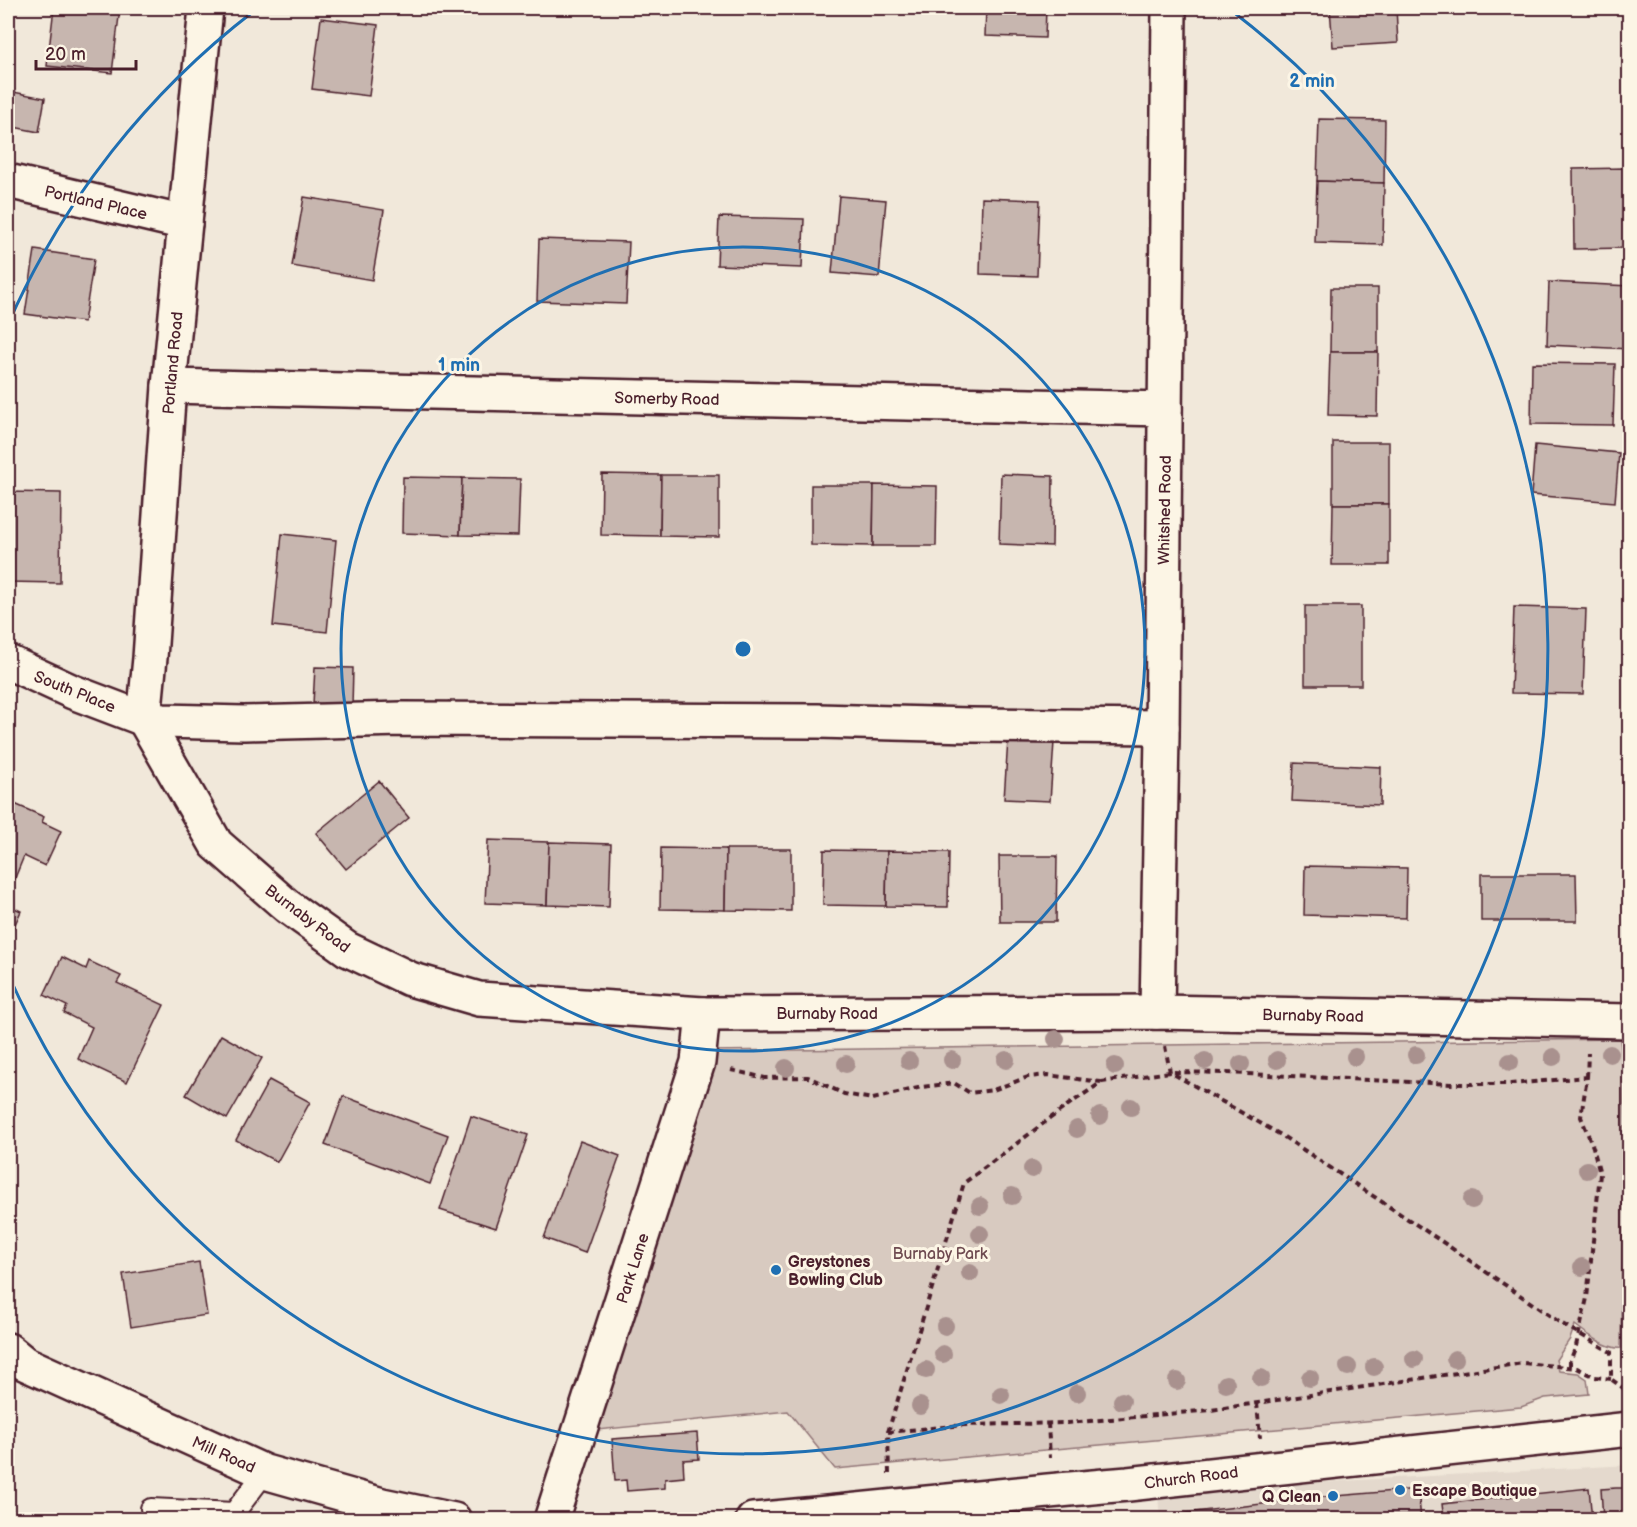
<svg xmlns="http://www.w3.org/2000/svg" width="1637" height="1527" font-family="'Balsamiq Sans',sans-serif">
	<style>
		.built { fill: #e4d9cd }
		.green { fill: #d8cac0; stroke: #917476; stroke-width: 1.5 }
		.building { fill: #c7b6af; stroke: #4a1f2b; stroke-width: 1.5 }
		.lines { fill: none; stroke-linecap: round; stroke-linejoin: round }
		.service-casing { stroke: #4a1f2b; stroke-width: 24 }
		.minor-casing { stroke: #4a1f2b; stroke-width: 38 }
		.secondary-casing { stroke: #4a1f2b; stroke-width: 38 }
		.path { stroke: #4a1f2b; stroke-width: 4; stroke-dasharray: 6 4.5; stroke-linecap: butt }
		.service { stroke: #fcf5e5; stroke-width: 20 }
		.minor { stroke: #fcf5e5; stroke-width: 33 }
		.secondary { stroke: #fcf5e5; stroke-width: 33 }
		.tree { fill: #a9918e }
		.ring { fill: none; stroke: #1f6fb2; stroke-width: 3 }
		.poi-dot { fill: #1f6fb2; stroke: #fcf5e5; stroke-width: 2 }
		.labels { text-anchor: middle; stroke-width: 6; stroke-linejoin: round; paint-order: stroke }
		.street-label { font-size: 16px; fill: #4a1f2b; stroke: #fcf5e5 }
		.park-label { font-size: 16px; fill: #6e4a50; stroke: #fcf5e5 }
		.poi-label { font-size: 16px; font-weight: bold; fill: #4a1f2b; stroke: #fcf5e5; text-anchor: start }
		.centre { fill: #1f6fb2; stroke: #fcf5e5; stroke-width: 3 }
		.ring-label { font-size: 18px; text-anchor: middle; font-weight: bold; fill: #1f6fb2; stroke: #fcf5e5; stroke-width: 6; stroke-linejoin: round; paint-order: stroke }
	</style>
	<rect width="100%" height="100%" fill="#f1e8da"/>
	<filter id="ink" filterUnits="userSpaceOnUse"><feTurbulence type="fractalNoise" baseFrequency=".0167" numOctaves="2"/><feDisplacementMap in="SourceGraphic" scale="12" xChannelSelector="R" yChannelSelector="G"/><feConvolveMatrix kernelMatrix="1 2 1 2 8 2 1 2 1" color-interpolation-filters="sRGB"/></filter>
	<g filter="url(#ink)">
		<!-- built -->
		<polygon class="built" points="1629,1465 1629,1519 1160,1519 1158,1496 1324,1482"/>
		<!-- green -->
		<path class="green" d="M1620,1039L1624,1077L1621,1348C1609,1350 1585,1333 1575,1325L1570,1339L1556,1360L1559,1371L1578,1373L1587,1379L1589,1394L1545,1398L1521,1407L835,1469L788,1411L587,1431L710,1051Z"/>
		<!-- building -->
		<g class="building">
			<polygon points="54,8 120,8 112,73 47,66"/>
			<polygon points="986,8 1046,8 1045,38 985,36"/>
			<polygon points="1330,8 1396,8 1398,43 1333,47"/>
			<polygon points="321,18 378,25 369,96 312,89"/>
			<polygon points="8,91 45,98 39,132 8,126"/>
			<polygon points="1319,119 1385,120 1384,183 1317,181"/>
			<polygon points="1625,168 1625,248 1574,249 1573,169"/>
			<polygon points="1317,181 1384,183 1383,245 1315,243"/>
			<polygon points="839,196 886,200 879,277 832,273"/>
			<polygon points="304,197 384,210 372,280 292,266"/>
			<polygon points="982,198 1040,200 1037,276 980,274"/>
			<polygon points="719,217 804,219 802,268 717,265"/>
			<polygon points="539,239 629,242 626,304 537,301"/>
			<polygon points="35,250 94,259 84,322 25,314"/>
			<polygon points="1549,282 1630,286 1630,349 1547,345"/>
			<polygon points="1331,288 1378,288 1378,352 1330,352"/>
			<polygon points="1330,352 1378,352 1377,416 1328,415"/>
			<polygon points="1532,363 1615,364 1613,425 1531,424"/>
			<rect x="1333" y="442" width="56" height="62"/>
			<polygon points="1535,445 1619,453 1615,502 1531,495"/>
			<polygon points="602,474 661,475 660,536 601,535"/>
			<polygon points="1001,474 1053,476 1052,546 999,544"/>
			<polygon points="661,475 719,475 719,537 660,536"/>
			<polygon points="403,477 462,478 460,535 402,533"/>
			<polygon points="462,478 520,479 518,536 460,535"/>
			<polygon points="811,485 874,485 873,546 811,545"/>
			<polygon points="874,485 937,486 936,546 873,546"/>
			<polygon points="8,492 61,493 60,583 8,582"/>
			<polygon points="1333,504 1389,504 1389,565 1332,565"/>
			<polygon points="282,534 336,540 327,632 273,626"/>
			<rect x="1305" y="606" width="56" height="79"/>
			<polygon points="1514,607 1586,609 1583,694 1511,693"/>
			<polygon points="315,667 353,668 352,706 313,704"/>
			<polygon points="1008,740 1054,742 1050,801 1004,799"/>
			<polygon points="1294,763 1381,767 1380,805 1292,801"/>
			<polygon points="379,781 409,818 346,869 316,833"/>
			<polygon points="8,801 44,817 42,822 61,831 45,866 24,856 8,895"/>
			<polygon points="488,840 549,842 547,905 485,903"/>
			<polygon points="549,842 611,844 609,907 547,905"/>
			<polygon points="661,848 726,849 725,910 660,909"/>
			<polygon points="726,849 791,849 791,911 725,910"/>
			<polygon points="824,850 887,851 886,906 823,905"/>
			<polygon points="887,851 949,852 948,907 886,906"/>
			<polygon points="999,856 1057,856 1056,922 1000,922"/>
			<polygon points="1305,866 1407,868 1406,918 1304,915"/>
			<polygon points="1481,874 1576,874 1577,921 1481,921"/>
			<polygon points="8,905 21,911 11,933 8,932"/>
			<polygon points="62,957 86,969 89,961 121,976 117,983 164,1005 127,1082 78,1059 92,1027 64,1013 67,1006 44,995"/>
			<polygon points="221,1035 262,1058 227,1119 186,1095"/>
			<polygon points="269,1080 310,1102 277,1162 236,1140"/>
			<polygon points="343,1096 448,1135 430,1184 325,1145"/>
			<polygon points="471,1116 528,1135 496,1228 440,1210"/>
			<polygon points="580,1141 620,1156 585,1253 544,1238"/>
			<polygon points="199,1262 207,1315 131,1327 123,1274"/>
			<polygon points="697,1433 699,1459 683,1460 684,1477 665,1479 665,1488 627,1491 626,1480 615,1481 612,1439"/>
			<polygon points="1589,1488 1592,1520 1444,1520 1442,1504"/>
			<polygon points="1616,1488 1630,1488 1630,1520 1603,1520 1601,1489"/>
			<polygon points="1418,1489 1421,1520 1164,1520 1164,1516 1194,1512 1312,1498"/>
		</g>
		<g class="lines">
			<defs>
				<polyline id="service" points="151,1509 234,1513 265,1472"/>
				<g id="minor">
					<polyline points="8,181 185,223"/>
					<polyline points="169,386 1165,409"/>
					<polyline points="8,662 73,692 144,719 163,721 244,723 402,719 611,720 818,721 970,725 1162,727"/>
					<polyline points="144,719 216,844 287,906 347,949 410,979 479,999 703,1014 1157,1012 1630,1021"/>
					<polyline points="144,719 150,658 169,386 206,8"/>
					<polyline points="1157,1012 1162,735 1169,8"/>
					<polyline points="551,1520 698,1062 703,1014"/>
				</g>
				<g id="secondary">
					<polyline points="8,1350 24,1363 265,1472 382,1505 454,1520"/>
					<path d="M753,1520C878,1509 1003,1494 1128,1484L1630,1429"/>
				</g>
			</defs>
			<!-- service casing -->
			<use href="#service" class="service-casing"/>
			<!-- minor casing -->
			<use href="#minor" class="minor-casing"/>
			<!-- secondary casing -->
			<use href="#secondary" class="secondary-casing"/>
			<!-- path -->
			<g class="path">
				<polyline points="1165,1046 1170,1072 1281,1135 1447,1245 1559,1322 1611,1352 1611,1379 1630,1393"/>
				<polyline points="731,1070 765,1078 808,1077 844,1094 873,1099 922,1087 954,1083 970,1093 993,1090 1028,1077 1048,1075 1101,1082"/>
				<polyline points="1587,1077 1588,1053"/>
				<polyline points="1257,1403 1260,1438"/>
				<polyline points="1048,1423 1050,1458"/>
				<polyline points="888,1432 964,1183 1068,1105 1102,1082 1170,1072 1227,1073 1451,1084 1511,1084 1587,1077 1581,1117 1593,1147 1600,1174 1587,1298 1576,1346 1570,1361 1570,1367"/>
				<polyline points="889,1474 888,1432 964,1425 1068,1423 1211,1410 1523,1363 1577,1368 1595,1377 1611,1379"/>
			</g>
			<!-- service -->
			<use href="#service" class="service"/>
			<!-- minor -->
			<use href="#minor" class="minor"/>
			<!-- secondary -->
			<use href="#secondary" class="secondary"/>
		</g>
		<!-- trees -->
		<g class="tree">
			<circle cx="1056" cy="1039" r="9"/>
			<circle cx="1610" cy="1054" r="9"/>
			<circle cx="1416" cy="1055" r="9"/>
			<circle cx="1355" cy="1057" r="9"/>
			<circle cx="1553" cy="1057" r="9"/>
			<circle cx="952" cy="1060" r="9"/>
			<circle cx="1006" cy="1060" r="9"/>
			<circle cx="1277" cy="1060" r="9"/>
			<circle cx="909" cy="1061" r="9"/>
			<circle cx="1205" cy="1061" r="9"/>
			<circle cx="1510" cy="1062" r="9"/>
			<circle cx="846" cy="1064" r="9"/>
			<circle cx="1241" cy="1064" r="9"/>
			<circle cx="1115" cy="1066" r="9"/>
			<circle cx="786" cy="1068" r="9"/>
			<circle cx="1131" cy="1107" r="9"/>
			<circle cx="1100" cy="1116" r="9"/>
			<circle cx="1077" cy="1129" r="9"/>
			<circle cx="1032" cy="1169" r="9"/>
			<circle cx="1587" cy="1170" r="9"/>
			<circle cx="1012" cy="1196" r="9"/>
			<circle cx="1472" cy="1200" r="9"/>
			<circle cx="980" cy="1206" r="9"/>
			<circle cx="980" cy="1234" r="9"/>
			<circle cx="1582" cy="1267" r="9"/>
			<circle cx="970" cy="1273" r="9"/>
			<circle cx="945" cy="1326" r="9"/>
			<circle cx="943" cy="1354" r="9"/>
			<circle cx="1414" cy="1359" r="9"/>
			<circle cx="1455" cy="1359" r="9"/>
			<circle cx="1348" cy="1367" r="9"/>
			<circle cx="1374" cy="1367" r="9"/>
			<circle cx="926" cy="1370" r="9"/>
			<circle cx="1261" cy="1378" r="9"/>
			<circle cx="1310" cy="1378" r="9"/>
			<circle cx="1177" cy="1381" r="9"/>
			<circle cx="1226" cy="1384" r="9"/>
			<circle cx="1077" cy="1393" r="9"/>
			<circle cx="1001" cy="1395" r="9"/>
			<circle cx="1122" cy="1401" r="9"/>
			<circle cx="920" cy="1406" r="9"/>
		</g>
	</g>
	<!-- distance rings -->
	<g class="ring">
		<circle cx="743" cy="649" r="402"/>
		<path d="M9 322A804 804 0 0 1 254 11M1232 11A804 804 0 1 1 9 976"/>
	</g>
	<!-- markers -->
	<g class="poi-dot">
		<circle cx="776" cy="1270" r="6"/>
		<circle cx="1400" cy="1490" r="6"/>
		<circle cx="1333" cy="1496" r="6"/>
	</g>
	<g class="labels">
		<!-- street labels -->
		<g class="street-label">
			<text transform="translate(96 202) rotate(13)" y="6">Portland Place</text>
			<text transform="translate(172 363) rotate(-85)" y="6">Portland Road</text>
			<text transform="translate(667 398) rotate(1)" y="6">Somerby Road</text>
			<text transform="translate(1164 510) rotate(-89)" y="6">Whitshed Road</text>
			<text transform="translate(75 691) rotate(22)" y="6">South Place</text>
			<text transform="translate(308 918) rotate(37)" y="6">Burnaby Road</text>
			<text x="827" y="1019">Burnaby Road</text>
			<text transform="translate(1313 1015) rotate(1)" y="6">Burnaby Road</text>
			<text transform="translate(632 1268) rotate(-72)" y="6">Park Lane</text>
			<text transform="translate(224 1454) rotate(24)" y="6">Mill Road</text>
			<text transform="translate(1191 1477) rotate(-7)" y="6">Church Road</text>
		</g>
		<!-- park labels -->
		<g class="park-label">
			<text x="940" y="1259">Burnaby Park</text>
		</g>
		<!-- poi labels -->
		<g class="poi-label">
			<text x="788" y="1267">Greystones<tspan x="788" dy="18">Bowling Club</tspan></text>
			<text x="1412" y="1496">Escape Boutique</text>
			<text x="1321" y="1502" text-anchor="end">Q Clean</text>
		</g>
	</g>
	<circle cx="743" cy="649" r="9" class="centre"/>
	<g class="ring-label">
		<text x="1312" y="87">2 min</text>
		<text x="459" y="371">1 min</text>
	</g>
	<!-- margin -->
	<rect width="1637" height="1527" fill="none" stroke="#fcf5e5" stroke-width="30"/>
	<rect x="15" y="15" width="1607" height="1497" fill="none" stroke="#4a1f2b" stroke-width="2" filter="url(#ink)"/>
	<!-- scale -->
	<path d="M36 60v9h100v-9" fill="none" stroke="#4a1f2b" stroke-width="3"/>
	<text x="45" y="60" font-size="18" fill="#4a1f2b" stroke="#fcf5e5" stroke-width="4.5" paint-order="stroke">20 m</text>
</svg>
